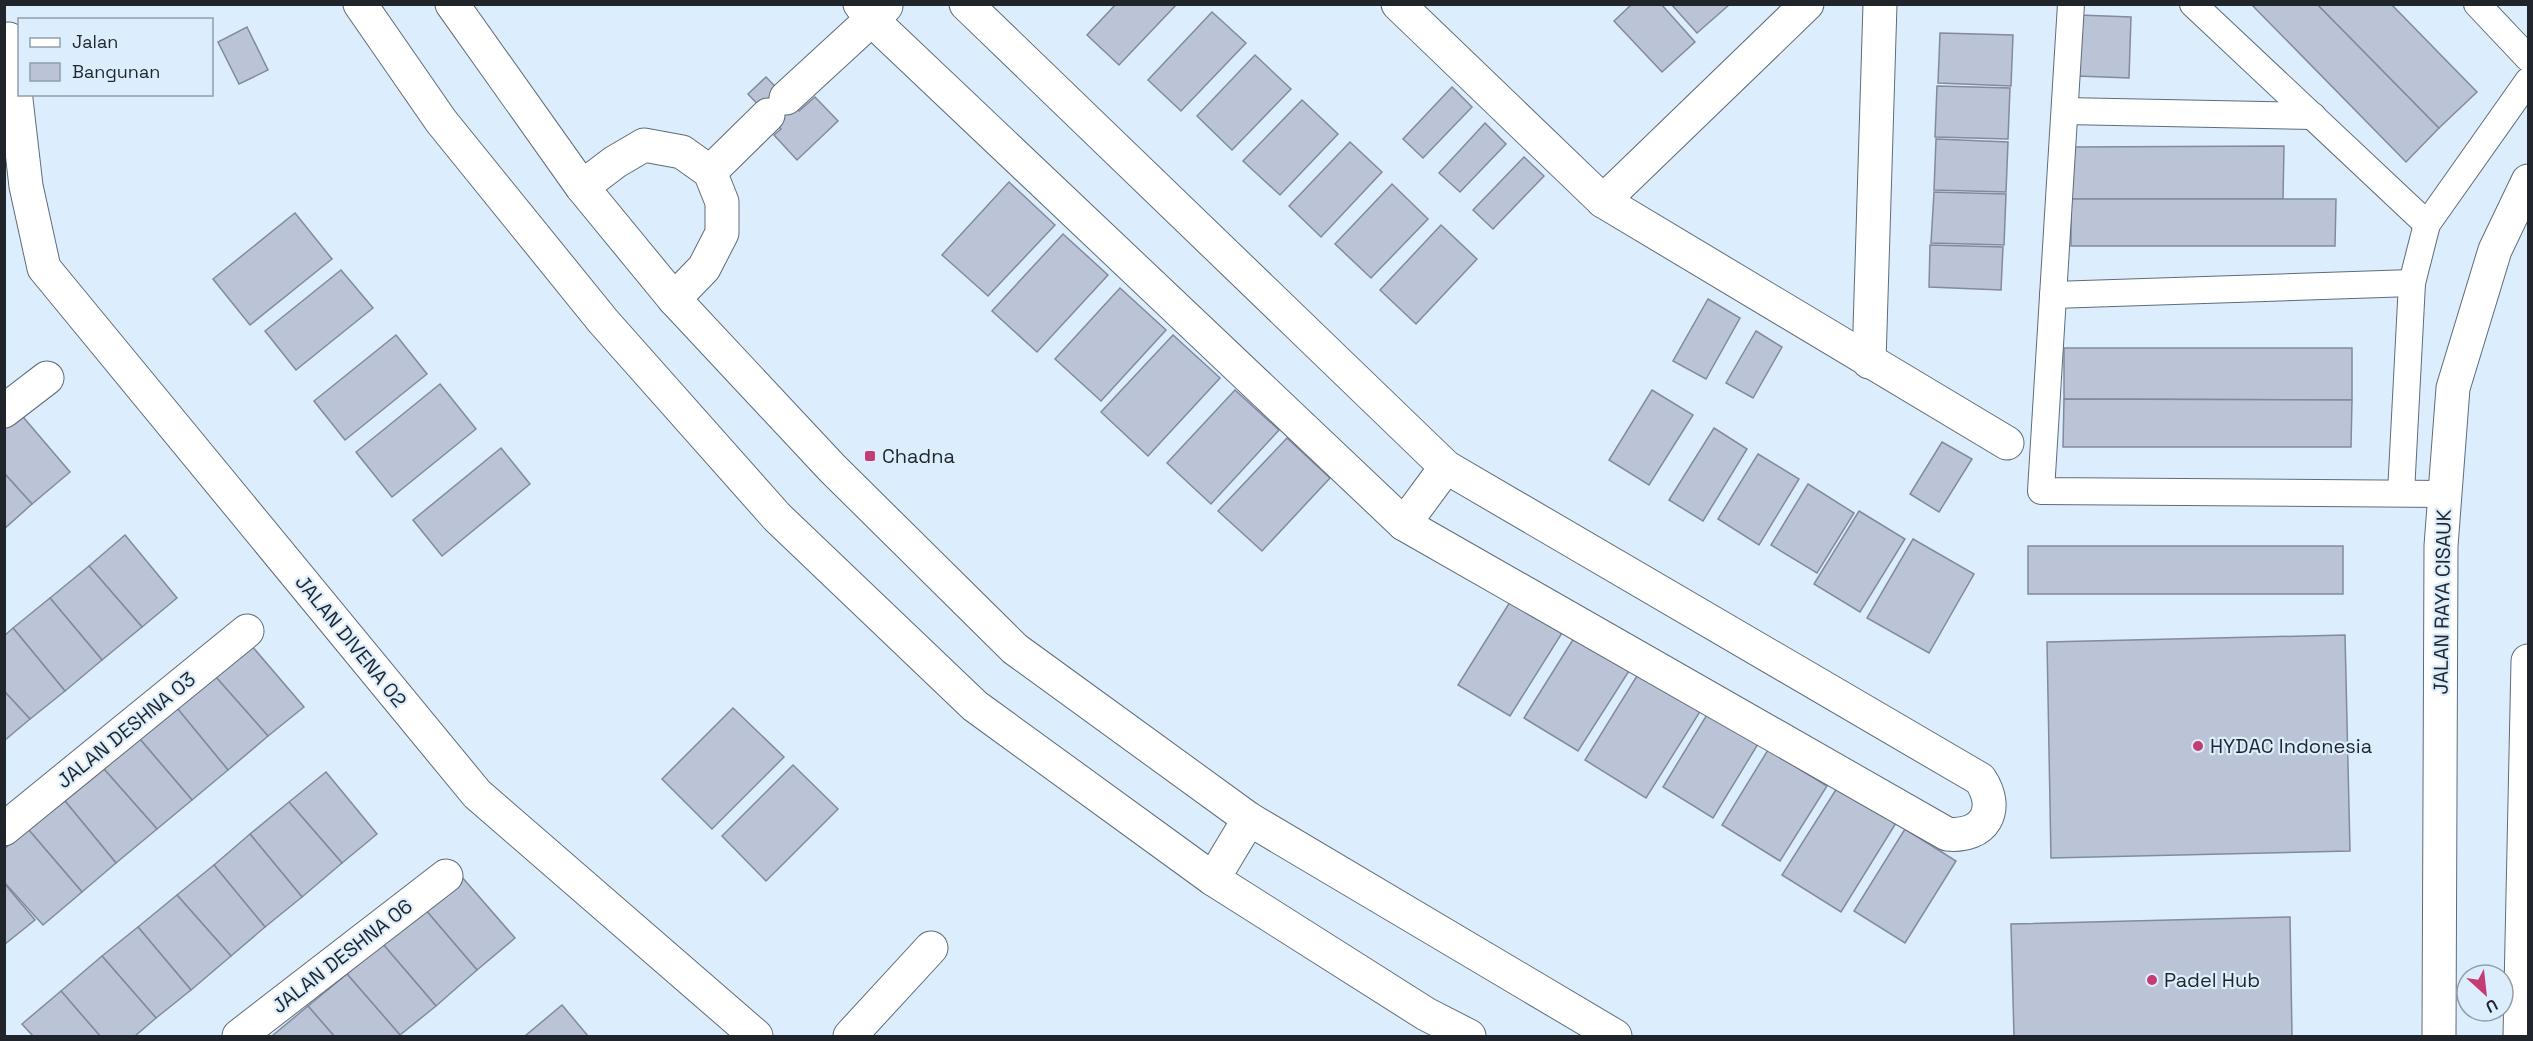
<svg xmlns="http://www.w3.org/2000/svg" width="2533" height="1041" font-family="'Space Grotesk',sans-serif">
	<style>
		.building { fill: #bbc3d7; stroke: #838a9d; stroke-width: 1.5 }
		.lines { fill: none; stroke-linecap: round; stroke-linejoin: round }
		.lane-casing { stroke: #5d6c7a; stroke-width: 28 }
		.street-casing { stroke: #5d6c7a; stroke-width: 35 }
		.secondary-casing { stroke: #5d6c7a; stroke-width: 35 }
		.lane { stroke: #fff; stroke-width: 26 }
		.street { stroke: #fff; stroke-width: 33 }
		.secondary { stroke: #fff; stroke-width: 33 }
		.poi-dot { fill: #c53b74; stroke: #dceefe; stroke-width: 2 }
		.labels { text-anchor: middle; stroke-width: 4.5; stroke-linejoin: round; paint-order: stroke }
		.poi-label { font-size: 20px; fill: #1f252b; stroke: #dceefe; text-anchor: start }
		.street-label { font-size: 20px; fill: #1f252b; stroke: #dceefe }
	</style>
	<rect width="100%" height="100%" fill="#dceefe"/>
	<!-- building -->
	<g class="building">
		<polygon points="1116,4 1177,4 1119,65 1087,35"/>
		<polygon points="1632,4 1661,4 1695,42 1662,72 1614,21"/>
		<polygon points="1671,4 1729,4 1729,5 1697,33"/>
		<polygon points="2251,4 2317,4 2439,128 2406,162"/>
		<polygon points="2317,4 2391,4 2477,92 2439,128"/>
		<polygon points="1212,12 1246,43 1181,111 1148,80"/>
		<polygon points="2079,15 2131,17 2129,78 2077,76"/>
		<polygon points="247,27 268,70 239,84 218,42"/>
		<polygon points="1940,33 2013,35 2011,86 1938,83"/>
		<polygon points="1255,55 1291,89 1232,150 1197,116"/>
		<polygon points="766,77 799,111 815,97 838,121 797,160 774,135 781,129 748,94"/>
		<polygon points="1937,86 2010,88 2008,139 1935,137"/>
		<polygon points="1452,87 1472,107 1423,158 1403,139"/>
		<polygon points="1302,100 1338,134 1280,195 1243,161"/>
		<polygon points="1485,123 1506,144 1460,192 1439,173"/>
		<polygon points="1936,139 2008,142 2006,192 1934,190"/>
		<polygon points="1350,142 1382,172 1321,237 1289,206"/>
		<polygon points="2284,146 2283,199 2071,199 2072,147"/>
		<polygon points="1524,157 1544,176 1493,229 1473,210"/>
		<polygon points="1009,182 1055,225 988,296 942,255"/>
		<polygon points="1392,184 1428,219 1371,278 1335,244"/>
		<polygon points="1934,192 2006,194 2004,245 1931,243"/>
		<polygon points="2071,199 2336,199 2335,246 2071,246"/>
		<polygon points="295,213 332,259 250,325 213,279"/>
		<polygon points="1441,225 1477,259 1416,324 1380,290"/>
		<polygon points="1063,234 1108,275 1037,352 992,311"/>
		<polygon points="1930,245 2003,247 2001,290 1929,287"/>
		<polygon points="341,270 373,308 296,370 265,331"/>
		<polygon points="1120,288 1166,330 1101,401 1055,359"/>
		<polygon points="1708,299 1740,318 1706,379 1673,361"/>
		<polygon points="1756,331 1782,347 1753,398 1726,383"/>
		<polygon points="396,335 427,374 345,440 314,401"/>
		<polygon points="1173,335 1220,378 1148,456 1101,412"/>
		<polygon points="2064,348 2352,348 2352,400 2064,399"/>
		<polygon points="440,384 476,429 392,497 356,452"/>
		<polygon points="1235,390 1279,430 1211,504 1167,463"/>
		<polygon points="1652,390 1693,415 1649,485 1609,460"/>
		<polygon points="2064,399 2352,400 2351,447 2063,447"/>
		<polygon points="18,411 70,472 32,504 4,473 4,422"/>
		<polygon points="1714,428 1747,449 1703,521 1669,500"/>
		<polygon points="1287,438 1330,478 1262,551 1218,511"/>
		<polygon points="1942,442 1972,459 1939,512 1910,494"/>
		<polygon points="501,448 530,484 442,556 413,520"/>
		<polygon points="1758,454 1799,479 1759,545 1718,519"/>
		<polygon points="4,473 32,504 4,529"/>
		<polygon points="1808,484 1854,513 1817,573 1771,545"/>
		<polygon points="1859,511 1905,539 1860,612 1814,584"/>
		<polygon points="125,535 177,598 142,627 89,566"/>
		<polygon points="1913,539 1974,574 1929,653 1867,618"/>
		<rect x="2028" y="546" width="315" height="48"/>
		<polygon points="89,566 142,627 102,660 50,598"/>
		<polygon points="50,598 102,660 65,691 13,628"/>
		<polygon points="1510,602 1562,633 1510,716 1458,685"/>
		<polygon points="13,628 65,691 30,719 4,691 4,636"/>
		<polygon points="2345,635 2350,851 2051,858 2047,642"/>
		<polygon points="1574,638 1629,671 1578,751 1524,718"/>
		<polygon points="251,645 304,707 268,736 215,676"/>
		<polygon points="1640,671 1701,710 1646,798 1585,760"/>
		<polygon points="215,676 268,736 228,770 177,708"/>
		<polygon points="4,691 30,719 4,741"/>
		<polygon points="177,708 228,770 192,800 139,738"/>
		<polygon points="733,708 784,757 712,829 662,779"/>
		<polygon points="1708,713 1758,744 1713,818 1663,787"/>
		<polygon points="139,738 192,800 157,829 104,769"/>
		<polygon points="1768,750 1827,786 1780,861 1722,825"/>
		<polygon points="793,765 838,809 766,881 722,836"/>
		<polygon points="104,769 157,829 116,863 65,801"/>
		<polygon points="326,772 377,834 342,863 289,802"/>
		<polygon points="1837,788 1896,823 1841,912 1782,875"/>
		<polygon points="65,801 116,863 82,892 28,829"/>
		<polygon points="289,802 342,863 302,897 250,834"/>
		<polygon points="28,829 82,892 43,925 4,882 4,849"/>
		<polygon points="1905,829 1956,861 1905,943 1854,911"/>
		<polygon points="250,834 302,897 265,927 214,865"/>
		<polygon points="214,865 265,927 231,956 177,895"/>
		<polygon points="461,876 515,938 477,970 424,908"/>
		<polygon points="4,883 35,920 5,944 4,944"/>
		<polygon points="177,895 231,956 191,990 138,927"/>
		<polygon points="424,908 477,970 436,1006 382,943"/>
		<polygon points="2290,917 2292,1036 2014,1036 2011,924"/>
		<polygon points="138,927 191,990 156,1018 102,956"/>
		<polygon points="382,943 436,1006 400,1035 347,974"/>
		<polygon points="102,956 156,1018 135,1036 100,1036 61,991"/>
		<polygon points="347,974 400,1035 398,1036 334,1036 308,1006"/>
		<polygon points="61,991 100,1036 33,1036 22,1024"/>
		<polygon points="562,1005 588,1036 525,1036"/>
		<polygon points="308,1006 334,1036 272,1036"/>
	</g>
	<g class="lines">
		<defs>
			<g id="lane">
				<polyline points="2071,4 2041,491 2445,494"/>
				<polyline points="2193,4 2427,224"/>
				<polyline points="2477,4 2528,58"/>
				<polyline points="2065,111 2313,116"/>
				<polyline points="2053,295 2412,283"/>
				<polyline points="2401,493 2412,283 2427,224 2528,81"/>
			</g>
			<g id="street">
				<polyline points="360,4 441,121 603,321 777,517 975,706 1213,879 1426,1014 1469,1036"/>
				<polyline points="452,4 582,187 674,299 832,468 1015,649 1249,819 1615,1036"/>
				<path d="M860,4L871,19L1404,524L1947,834C1984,838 2001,810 1980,779L1446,467L966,4"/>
				<polyline points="1398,4 1603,201 2007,443"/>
				<polyline points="9,39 26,186 44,268 477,794 756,1036"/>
				<polyline points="786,98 886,6"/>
				<polyline points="710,172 768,115"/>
				<polyline points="582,187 615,162 644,145 682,152 710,172 722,202 722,233 704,268 674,299"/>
				<polyline points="1603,201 1807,4"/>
				<polyline points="1869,362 1880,4"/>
				<polyline points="4,411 47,378"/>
				<polyline points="1404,524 1446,467"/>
				<polyline points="4,829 247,631"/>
				<polyline points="1213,879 1249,819"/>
				<polyline points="239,1036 446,876"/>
				<polyline points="850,1036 931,948"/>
			</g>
			<g id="secondary">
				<polyline points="2439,1036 2441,546 2453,388 2495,250 2528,181"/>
				<polyline points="2520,1036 2528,661"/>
			</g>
		</defs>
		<!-- lane casing -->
		<use href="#lane" class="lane-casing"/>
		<!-- street casing -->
		<use href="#street" class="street-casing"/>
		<!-- secondary casing -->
		<use href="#secondary" class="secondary-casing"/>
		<!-- lane -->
		<use href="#lane" class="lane"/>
		<!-- street -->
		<use href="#street" class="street"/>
		<!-- secondary -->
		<use href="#secondary" class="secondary"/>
	</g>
	<!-- markers -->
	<g class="poi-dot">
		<rect x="864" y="450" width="12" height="12" rx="3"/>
		<circle cx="2198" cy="746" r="6"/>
		<circle cx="2152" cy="980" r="6"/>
	</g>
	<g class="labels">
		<!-- poi labels -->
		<g class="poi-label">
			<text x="882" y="463">Chadna</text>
			<text x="2210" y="753">HYDAC Indonesia</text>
			<text x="2164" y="987">Padel Hub</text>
		</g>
		<!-- street labels -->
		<g class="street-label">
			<text transform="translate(2442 602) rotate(-89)" y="7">JALAN RAYA CISAUK</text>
			<text transform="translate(351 641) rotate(51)" y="7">JALAN DIVENA 02</text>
			<text transform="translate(126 730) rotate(-39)" y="7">JALAN DESHNA 03</text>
			<text transform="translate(342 956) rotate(-38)" y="7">JALAN DESHNA 06</text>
		</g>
	</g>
	<!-- border -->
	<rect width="2533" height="1041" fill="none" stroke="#1f252b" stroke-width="12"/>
	<!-- legend -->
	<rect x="18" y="18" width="195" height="78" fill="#dceefe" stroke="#909eaa" stroke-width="1.5"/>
	<rect x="30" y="38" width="30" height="9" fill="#ffffff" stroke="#909eaa" stroke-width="1.5"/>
	<text x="72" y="48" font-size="18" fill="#1f252b">Jalan</text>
	<rect x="30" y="63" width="30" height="18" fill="#bbc3d7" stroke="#909eaa" stroke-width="1.5"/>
	<text x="72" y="78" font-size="18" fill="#1f252b">Bangunan</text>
	<!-- north arrow -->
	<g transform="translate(2485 993) rotate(153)"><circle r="28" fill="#dceefe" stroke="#909eaa" stroke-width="1.5"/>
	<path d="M0-4.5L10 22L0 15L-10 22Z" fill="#c53b74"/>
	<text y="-9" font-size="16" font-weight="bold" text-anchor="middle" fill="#1f252b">U</text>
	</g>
</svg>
